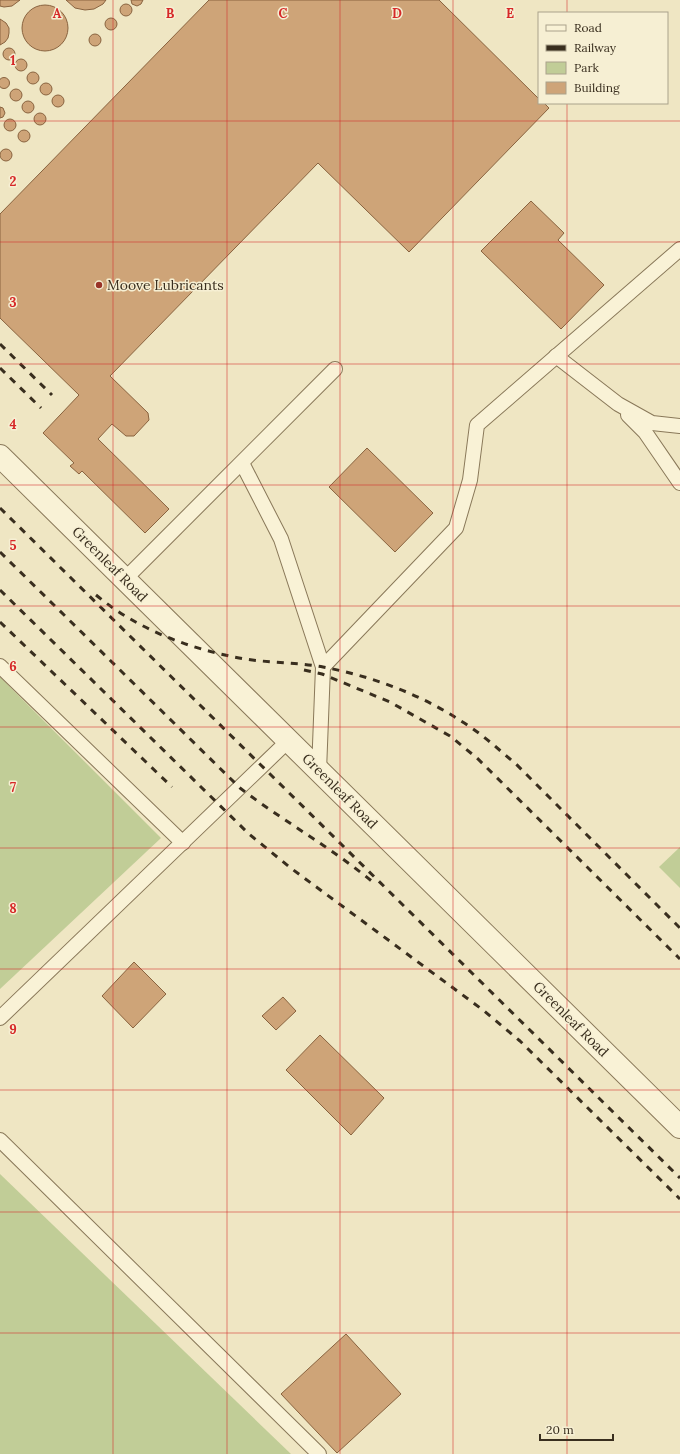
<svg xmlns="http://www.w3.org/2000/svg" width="680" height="1454" font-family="Lora,serif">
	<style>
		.green { fill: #c1cd97 }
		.building { fill: #cea478; stroke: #89633f }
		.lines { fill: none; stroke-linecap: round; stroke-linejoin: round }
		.service-casing { stroke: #897859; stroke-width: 16 }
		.minor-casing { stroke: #897859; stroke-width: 24 }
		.service { stroke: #f9f2d6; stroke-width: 14 }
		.minor { stroke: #f9f2d6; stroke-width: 22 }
		.rail { stroke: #392e1e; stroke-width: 3; stroke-dasharray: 7 7; stroke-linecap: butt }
		.grid { fill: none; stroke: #d62828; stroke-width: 1; stroke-opacity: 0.55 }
		.poi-dot { fill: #993328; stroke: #f6efd3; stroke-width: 1.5 }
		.labels { text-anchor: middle; stroke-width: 3; stroke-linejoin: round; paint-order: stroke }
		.poi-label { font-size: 14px; fill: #392e1e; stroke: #f6efd3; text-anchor: start }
		.street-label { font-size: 14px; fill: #392e1e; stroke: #f6efd3 }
		.grid-label { font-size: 13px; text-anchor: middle; font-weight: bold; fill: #d62828; stroke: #f6efd3; stroke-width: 3; stroke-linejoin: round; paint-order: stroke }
	</style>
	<rect width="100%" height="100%" fill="#efe6c3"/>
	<!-- green -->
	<g class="green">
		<polygon points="0,677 161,838 0,989"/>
		<polygon points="680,847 680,888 659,867"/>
		<polygon points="0,1174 291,1454 0,1454"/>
	</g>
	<!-- building -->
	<g class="building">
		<polygon points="0,0 20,0 12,6 4,7 0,6"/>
		<polygon points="66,0 106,0 103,4 94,9 85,10 75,8"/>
		<polygon points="131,0 143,0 141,4 137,6 132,4"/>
		<polygon points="209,0 439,0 539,99 539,103 544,103 549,108 409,252 318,163 110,376 148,413 149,420 134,436 126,436 112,424 98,439 169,509 145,533 82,471 79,474 70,466 74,463 43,433 79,395 0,318 0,214"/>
		<circle cx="126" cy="10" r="6"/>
		<circle cx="45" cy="28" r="23"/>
		<circle cx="111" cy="24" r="6"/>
		<polygon points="0,19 6,23 9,28 9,33 8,38 5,42 0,45"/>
		<circle cx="95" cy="40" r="6"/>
		<circle cx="9" cy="54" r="6"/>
		<circle cx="21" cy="65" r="6"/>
		<circle cx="33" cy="78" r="6"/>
		<circle cx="4" cy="83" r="5.5"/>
		<circle cx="46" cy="89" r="6"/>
		<circle cx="16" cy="95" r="6"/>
		<circle cx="58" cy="101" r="6"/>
		<circle cx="28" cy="107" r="6"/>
		<polygon points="0,107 3,108 5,113 3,117 0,118"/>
		<circle cx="40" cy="119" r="6"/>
		<circle cx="10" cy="125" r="6"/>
		<circle cx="24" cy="136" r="6"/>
		<circle cx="6" cy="155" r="6"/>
		<polygon points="531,201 564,233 558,240 604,285 561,329 481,251"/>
		<polygon points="367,448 433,513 395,552 329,487"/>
		<polygon points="134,962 166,994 133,1028 102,996"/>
		<polygon points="283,997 296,1011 276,1030 262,1016"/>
		<polygon points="320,1035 384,1098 351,1135 286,1070"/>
		<polygon points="346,1334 401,1394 337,1453 281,1394"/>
	</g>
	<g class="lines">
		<defs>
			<g id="service">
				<polyline points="556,356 618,404 652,423 680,426"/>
				<polyline points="628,415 645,432 680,483"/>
				<polyline points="242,463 281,539 323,667 319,771"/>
				<polyline points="125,579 335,369"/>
				<polyline points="0,666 183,843"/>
				<polyline points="323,667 456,528 470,480 477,425 680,249"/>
				<polyline points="0,1018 289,740"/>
				<polyline points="0,1140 319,1454"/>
			</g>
			<polyline id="minor" points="0,456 680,1127"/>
		</defs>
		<!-- service casing -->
		<use href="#service" class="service-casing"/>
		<!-- minor casing -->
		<use href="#minor" class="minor-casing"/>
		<!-- service -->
		<use href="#service" class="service"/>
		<!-- minor -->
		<use href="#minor" class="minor"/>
		<!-- rail -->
		<g class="rail">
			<polyline points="0,344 52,395"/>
			<polyline points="0,368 41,408"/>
			<polyline points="0,508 680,1178"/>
			<path d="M0,552L240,788C283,821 332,848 374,883"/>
			<polyline points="0,590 249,834 292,869 483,1010 520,1041 680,1199"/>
			<path d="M96,595C137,629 187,648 239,658C266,663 295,662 323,667C371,676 420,694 461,721C481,733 498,749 516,764L680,928"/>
			<polyline points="0,622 172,787"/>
			<polyline points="304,670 322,674 390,702 450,736 477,758 680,959"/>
		</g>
	</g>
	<!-- grid -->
	<path class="grid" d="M113,0V1454M227,0V1454M340,0V1454M453,0V1454M567,0V13M567,103V1454M0,121H680M0,242H680M0,364H680M0,485H680M0,606H680M0,727H680M0,848H680M0,969H680M0,1090H680M0,1212H680M0,1333H680"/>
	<!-- markers -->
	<circle class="poi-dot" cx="99" cy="285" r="4"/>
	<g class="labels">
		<!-- poi labels -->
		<g class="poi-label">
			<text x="107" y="290">Moove Lubricants</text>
		</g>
		<!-- street labels -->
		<g class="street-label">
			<text transform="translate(110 564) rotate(45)" y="5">Greenleaf Road</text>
			<text transform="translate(340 791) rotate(45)" y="5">Greenleaf Road</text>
			<text transform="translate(571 1019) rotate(45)" y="5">Greenleaf Road</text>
		</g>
	</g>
	<g class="grid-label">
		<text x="57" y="18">A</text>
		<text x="170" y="18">B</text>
		<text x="283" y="18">C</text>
		<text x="397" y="18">D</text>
		<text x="510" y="18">E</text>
		<text x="13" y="65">1</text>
		<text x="13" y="186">2</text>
		<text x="13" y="307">3</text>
		<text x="13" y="429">4</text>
		<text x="13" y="550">5</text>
		<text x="13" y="671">6</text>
		<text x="13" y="792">7</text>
		<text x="13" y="913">8</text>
		<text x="13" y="1034">9</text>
	</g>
	<!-- legend -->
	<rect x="538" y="12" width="130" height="92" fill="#f6efd3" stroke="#aaa28b"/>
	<rect x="546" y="25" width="20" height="6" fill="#f9f2d6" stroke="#aaa28b"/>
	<text x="574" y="32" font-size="12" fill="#392e1e">Road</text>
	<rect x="546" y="45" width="20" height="6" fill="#392e1e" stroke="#aaa28b"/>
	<text x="574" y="52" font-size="12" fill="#392e1e">Railway</text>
	<rect x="546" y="62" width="20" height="12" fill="#c1cd97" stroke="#aaa28b"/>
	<text x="574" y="72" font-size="12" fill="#392e1e">Park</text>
	<rect x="546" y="82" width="20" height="12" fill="#cea478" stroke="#aaa28b"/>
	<text x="574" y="92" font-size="12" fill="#392e1e">Building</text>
	<!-- scale -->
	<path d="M540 1434v6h73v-6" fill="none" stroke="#392e1e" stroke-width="2"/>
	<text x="546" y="1434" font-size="12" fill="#392e1e" stroke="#f6efd3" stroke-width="3" paint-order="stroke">20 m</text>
</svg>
